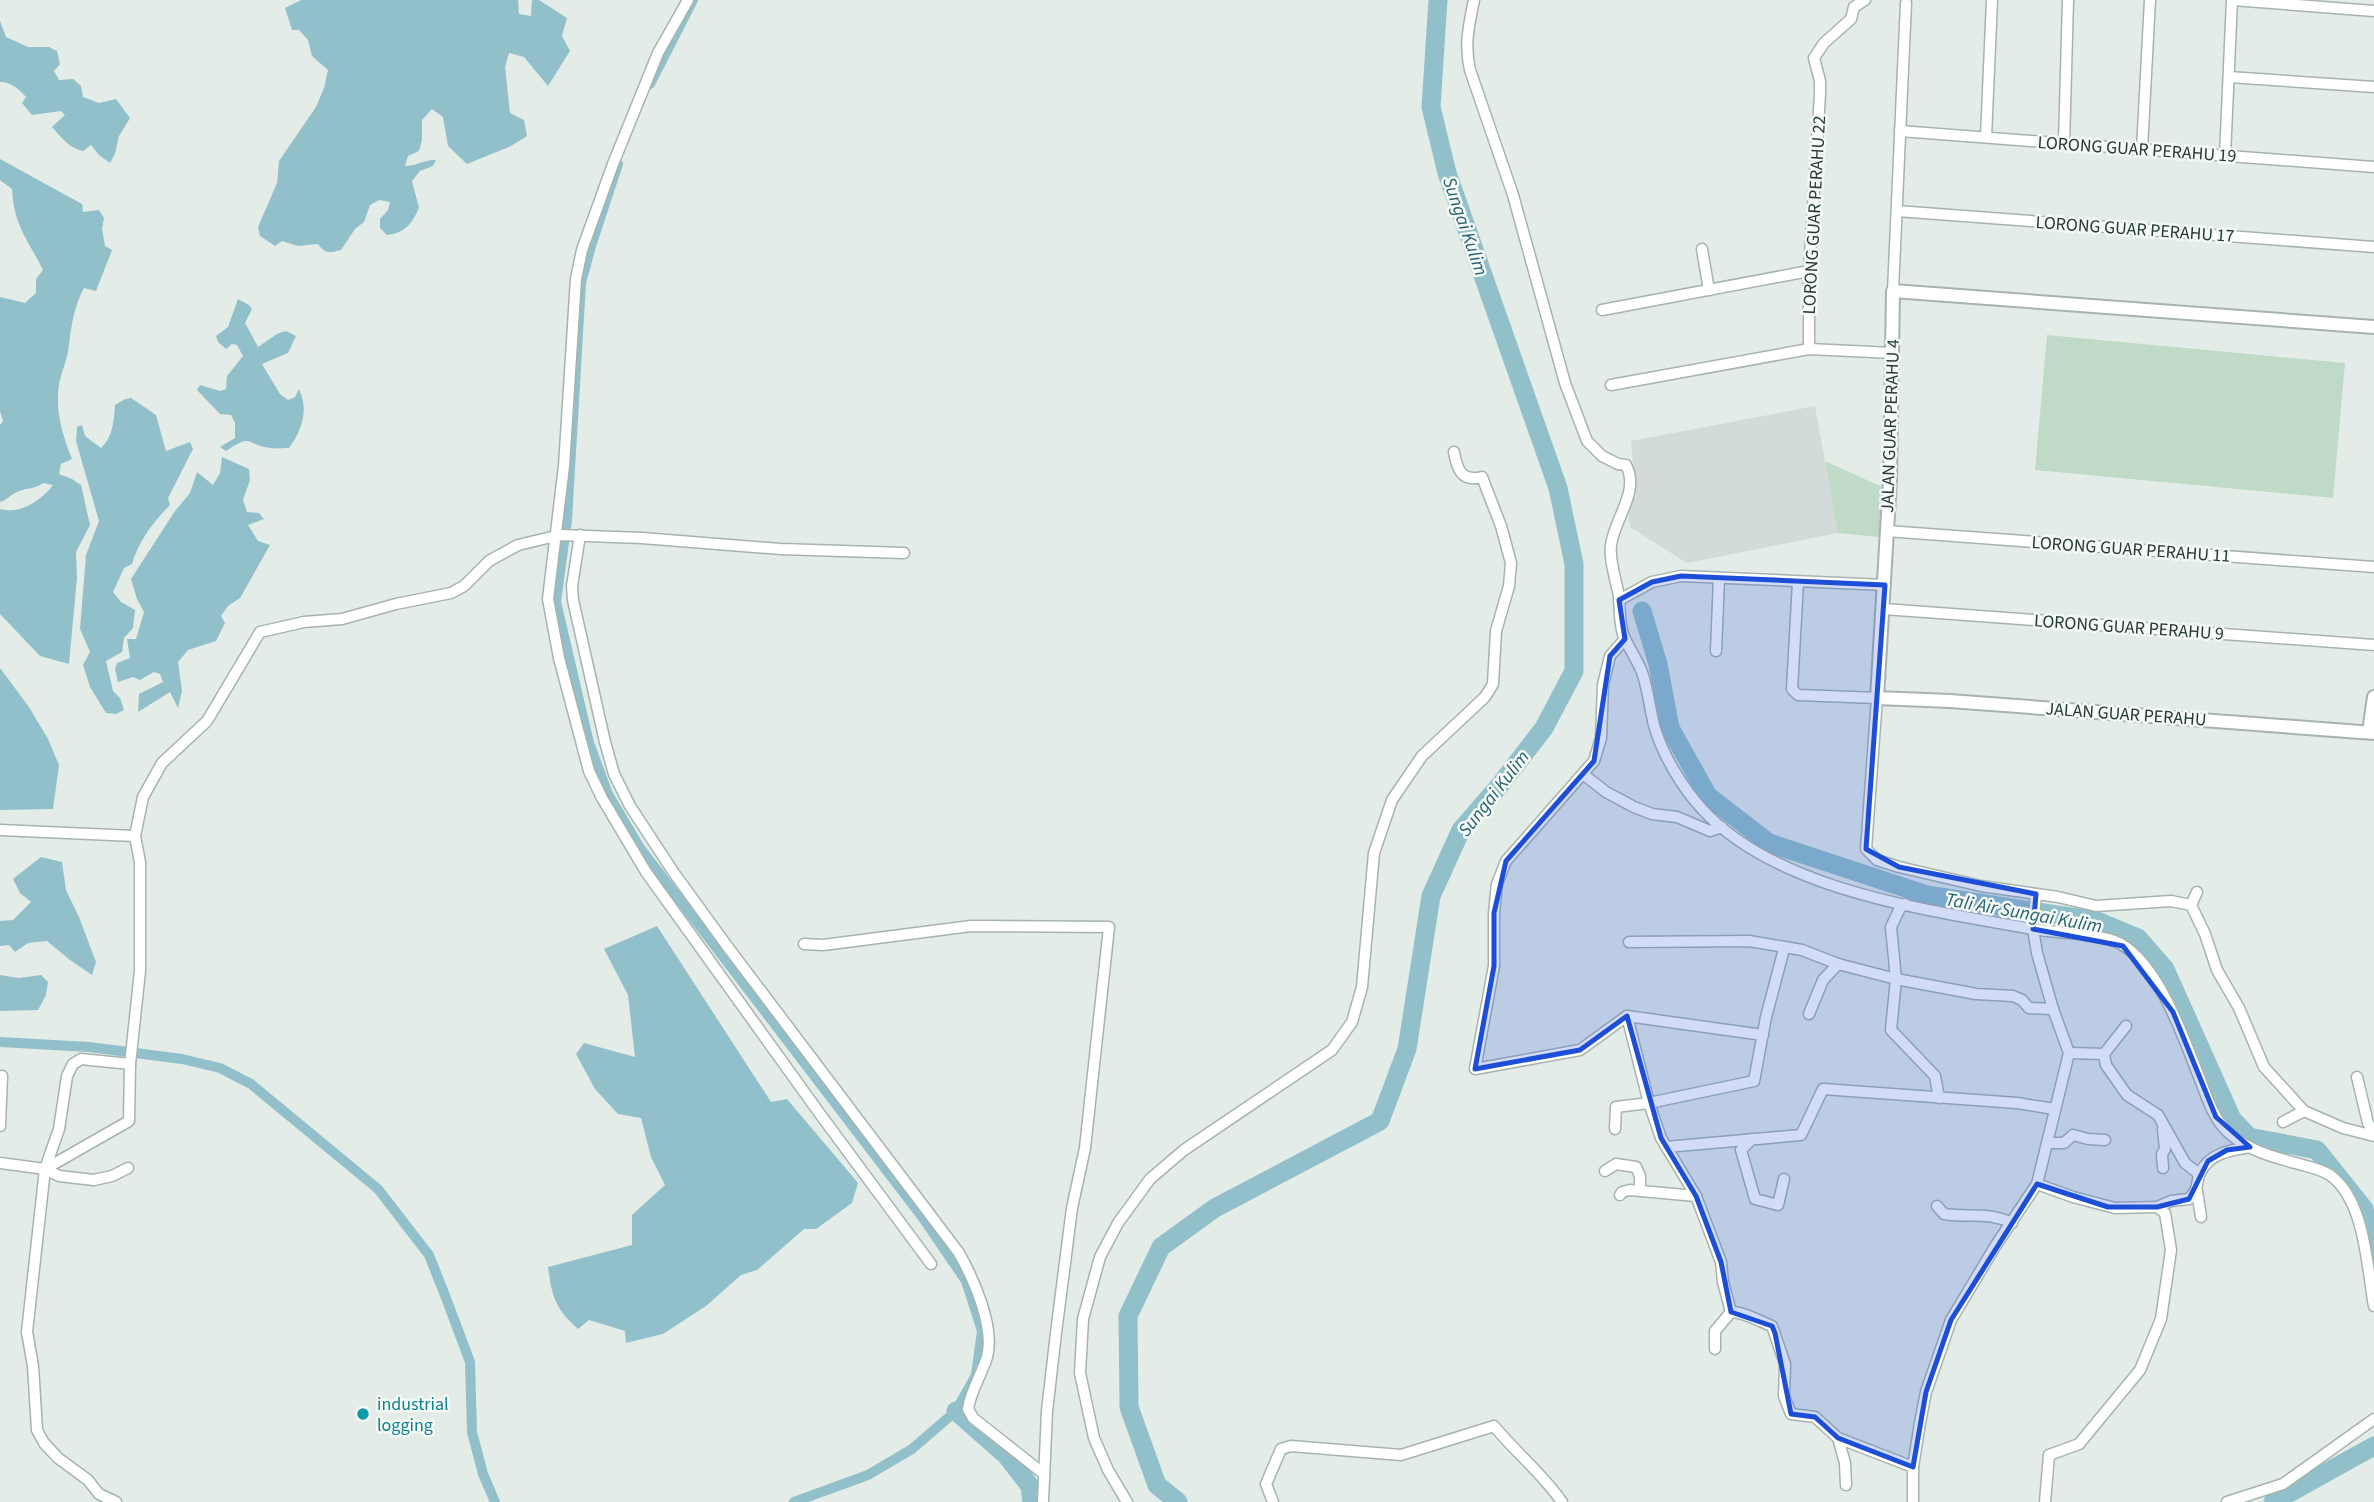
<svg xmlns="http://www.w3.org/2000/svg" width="2374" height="1502" font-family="'Source Sans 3',sans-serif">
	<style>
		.built { fill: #d2dbd7 }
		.green { fill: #bfdac7 }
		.water { fill: #92c0ca }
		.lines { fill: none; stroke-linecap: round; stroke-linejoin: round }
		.canal { stroke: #92c0ca; stroke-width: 10 }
		.river { stroke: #92c0ca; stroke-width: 19 }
		.minor-casing { stroke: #a7b3af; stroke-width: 13 }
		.tertiary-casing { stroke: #a7b3af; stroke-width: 16 }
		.minor { stroke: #fff; stroke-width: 10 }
		.tertiary { stroke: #fff; stroke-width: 12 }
		.marked { fill: #1d4ed8; fill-opacity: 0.2; stroke: #1d4ed8; stroke-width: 5; stroke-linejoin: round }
		.culture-dot { fill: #0f9aa8; stroke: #f4f9f6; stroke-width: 2.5 }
		.labels { text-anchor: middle; stroke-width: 5; stroke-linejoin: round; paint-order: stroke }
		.street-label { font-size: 18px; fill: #253b36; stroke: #f4f9f6 }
		.culture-label { font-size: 18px; fill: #0d838f; stroke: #f4f9f6; text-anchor: start }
		.water-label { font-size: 19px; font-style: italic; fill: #266270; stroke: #f4f9f6 }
	</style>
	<rect width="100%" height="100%" fill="#e4ece8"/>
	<!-- built -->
	<polygon class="built" points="1815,406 1838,533 1687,563 1630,527 1628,509 1636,496 1631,441"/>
	<!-- green -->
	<g class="green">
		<polygon points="2047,335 2345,363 2333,498 2035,470"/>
		<polygon points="1825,461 1882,487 1879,537 1838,533"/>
	</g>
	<!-- water -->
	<g class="water">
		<path d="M301,0H518L519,14L531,16L532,0H539L567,18L562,36L570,51L548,86L524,57L509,53L505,67L510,113L524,120L527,136L511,146L467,164L448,146L443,117L432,109L422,120V140L419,151L408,156L405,166C416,166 425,159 436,160L433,166L420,171L412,181L419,208C412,223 406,233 387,235L380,228V219L388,210L390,202L379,200L370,205L364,222L355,229L341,250C330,253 325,254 318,244L298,246L282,241L275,246L260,236L258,227L277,183L279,161L316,107L324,88L328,70L312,56L308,40L299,30H292L285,8Z"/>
		<path d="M0,21L6,37L28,47H49L57,51L60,64L54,71L59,80L73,79L81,86L83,97L99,103L116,99L130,118L119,136L115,154L110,163L99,155L91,145L83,151C70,149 61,137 52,127L65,115L61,111L32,115L22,103L26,97C19,89 11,82 0,82Z"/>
		<path d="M0,159L82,204L83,212L99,210L104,218L102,229L105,246L112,250L96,291L84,288C73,308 71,329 68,352C66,363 61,373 59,384C55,410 62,434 72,459L61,464L59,474L72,479L81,485L90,525L76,552L77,578L69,664L40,656L0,614V509C20,515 42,500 53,485L43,483C34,490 25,487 15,493C9,496 7,500 0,502V425L3,421L0,411V297L25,303L36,293V279L43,270C28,239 14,227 12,189L0,180Z"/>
		<path d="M238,299L249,305L252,309L245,323L258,347L277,334L286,331L296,336L288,353L262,364L280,394L288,400L295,397L299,389C309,410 302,430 289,448C283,448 276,449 270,448C244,444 253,433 226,451L220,447L235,438V423L231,415L220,414L197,390L200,385L220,391L226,389L227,376L243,356L237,345L232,344L226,349L218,342L216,336L228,327Z"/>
		<path d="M131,398L156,415L166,451L190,442L193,449L168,498L170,505C154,521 138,542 132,564L124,568L113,592L121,602L135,610L133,628L124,638L122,652L106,661L113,691L120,698L124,710L116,714L106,713L90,687L83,665L90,652L80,629L86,555L99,521L76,441L77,427L82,425L85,436L101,448C113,437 114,420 115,405L125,399Z"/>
		<polygon points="222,457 249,469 250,480 243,500 247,512 259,513 264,519 248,525 258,541 270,545 240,598 228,606 221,616 225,623 216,641 188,650 178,662 182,691 178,708 170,692 138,712 139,694 163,682 160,674 154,672 140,680 133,677 118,682 115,669 117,663 130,658 127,639 136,639 144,612 137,599 131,579 175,511 190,493 197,472 213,485 220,473"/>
		<polygon points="0,668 29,707 48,739 59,765 53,809 0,810"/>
		<polygon points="41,857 62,862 66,890 79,917 96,962 92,975 70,960 47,941 28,943 15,952 9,945 0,946 0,921 13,920 31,902 20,893 13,879"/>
		<path d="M657,926L771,1102L787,1099L858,1183L852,1203L816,1229H804L757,1270L741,1275L706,1306L663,1334L626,1343L625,1331L589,1320L578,1329C555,1308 552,1297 548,1267L632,1245V1215L665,1185L651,1157L641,1118L618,1114L595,1089L576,1054L584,1043L635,1057L628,995L604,949Z"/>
		<polygon points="0,975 19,978 41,975 48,982 46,995 38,1010 0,1011"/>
	</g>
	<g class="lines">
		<!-- canal -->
		<g class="canal">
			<polyline points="650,84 693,0"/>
			<polyline points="618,164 591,246 581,283 567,520 556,602 589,743 608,794 640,848 923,1218 966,1281 982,1331 976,1375 956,1411 912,1449 868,1475 794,1502"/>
			<polyline points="0,1042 89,1047 182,1059 220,1068 251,1084 378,1189 429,1255 446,1298 470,1362 472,1432 483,1474 495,1502"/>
		</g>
		<!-- river -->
		<g class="river">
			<polyline points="1642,611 1658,664 1670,728 1708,796 1769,843 1927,895 2097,921 2138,938 2165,969 2232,1119 2249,1137 2317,1150 2364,1209 2374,1256"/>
			<polyline points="956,1411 1006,1455 1030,1486 1032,1502"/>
			<polyline points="1178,1502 1157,1485 1129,1407 1128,1316 1161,1247 1215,1208 1380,1121 1407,1049 1431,896 1461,830 1500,785 1544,728 1574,671 1574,564 1558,488 1447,173 1431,107 1438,0"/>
			<polyline points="2273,1502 2374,1446"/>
		</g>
		<defs>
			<g id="minor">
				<polyline points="688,0 658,53 613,164 582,250 576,279 564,466 548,599 559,658 589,771 602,798 646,872 820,1114 931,1264"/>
				<path d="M1474,0C1469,25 1464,45 1470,70L1513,195L1565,383L1587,441L1602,456L1618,464L1626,465C1640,492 1615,517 1611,545C1609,560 1616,580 1619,596C1620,609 1619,621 1623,634C1628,648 1638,660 1643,675C1648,691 1650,709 1654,725C1662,754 1682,787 1702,809C1777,891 1928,910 2032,929C2058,934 2098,932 2121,944C2160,966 2185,1042 2201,1082C2208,1100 2214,1120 2229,1133C2249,1151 2273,1157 2299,1164C2309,1167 2321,1169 2330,1175C2365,1200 2367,1267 2374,1306"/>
				<polyline points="2233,0 2374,11"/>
				<polyline points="2229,77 2374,87"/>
				<polyline points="1900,131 2374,167"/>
				<polyline points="1986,137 1992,0"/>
				<polyline points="2064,143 2068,0"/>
				<polyline points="2142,149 2150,0"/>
				<polyline points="2225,156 2232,0"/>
				<polyline points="1897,211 2374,247"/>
				<polyline points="1702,249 1709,290"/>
				<polyline points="1893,291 1906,3"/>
				<polyline points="1602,310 1809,271"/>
				<polyline points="1809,349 1809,271 1820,94 1820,81 1814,58 1824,43 1851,19 1854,7 1865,0"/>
				<polyline points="1611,385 1809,349 1893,353"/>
				<polyline points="1887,531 2374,567"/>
				<path d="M580,535L572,586L573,600L605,742L614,774L630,806L674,873L727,946L959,1253C974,1280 995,1327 987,1357C982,1374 970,1392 968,1409L973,1418L1044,1474"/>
				<polyline points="1798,582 1792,689 1798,695 1877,698 1866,849 1877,860 1899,867 1981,886 2058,897 2096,906 2171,901 2191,905 2205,934 2217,970 2239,1008 2264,1067 2304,1111 2343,1128 2374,1136"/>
				<polyline points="1619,600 1652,582 1681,576 1885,585"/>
				<polyline points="1884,609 2374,645"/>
				<polyline points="1625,639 1610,656 1603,685 1601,738 1594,761 1506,861 1497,884 1494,913 1494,966 1475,1069 1580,1050 1627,1016 1763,1035"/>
				<polyline points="1716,651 1719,578"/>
				<polyline points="1583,774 1606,792 1634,807 1652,814 1677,817 1710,831 1722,827"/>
				<polyline points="0,830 135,836"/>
				<polyline points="1905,904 1900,908 1891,927 1896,979 1891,1030 1935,1076 1939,1098"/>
				<polyline points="2191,905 2197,892"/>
				<polyline points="1629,942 1749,941 1802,950 1838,964 1896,979 1976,994 2013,996 2022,1000 2029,1008 2053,1009"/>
				<polyline points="804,944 823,945 971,926 1109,927 1085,1148 1072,1208 1056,1333 1047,1411 1043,1502"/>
				<polyline points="1809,1014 1823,980 1838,964"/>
				<polyline points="1627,1016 1649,1103 1661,1138 1696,1196 1721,1262 1723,1282 1731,1312 1715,1331 1715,1349"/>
				<polyline points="2069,1053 2104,1054 2126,1026"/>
				<polyline points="2104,1054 2106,1065 2127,1095 2158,1115 2185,1163 2199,1174"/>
				<polyline points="2357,1077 2368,1123 2374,1133"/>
				<polyline points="2283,1122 2304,1111"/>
				<polyline points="0,1126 2,1076"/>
				<polyline points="1615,1129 1616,1107 1649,1103 1754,1081 1766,1017 1784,949"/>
				<polyline points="1752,1139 1741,1150 1755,1199 1778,1205 1784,1179"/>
				<polyline points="2049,1143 2064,1143 2073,1135 2088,1139 2105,1140"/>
				<polyline points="1666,1147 1801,1135 1823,1089 2017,1103 2054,1109"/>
				<polyline points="0,1163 45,1169 59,1176 94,1180 112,1176 128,1168"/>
				<polyline points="2163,1168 2162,1154 2165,1149 2163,1129"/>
				<polyline points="45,1169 59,1129 67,1076 73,1064 81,1059 130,1064"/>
				<polyline points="1605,1171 1616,1164 1636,1167 1640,1176 1640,1191"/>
				<path d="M2037,1184L2073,1197L2115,1208L2157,1207L2171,1201L2189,1199C2200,1187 2195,1186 2200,1173C2209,1153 2231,1150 2250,1147"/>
				<polyline points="2197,1191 2201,1217"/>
				<polyline points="1620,1195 1622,1192 1630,1190 1696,1196"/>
				<path d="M1937,1206L1944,1214C1970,1218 1986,1211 2012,1223"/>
				<path d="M1731,1312C1744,1312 1759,1321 1772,1326L1785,1364L1784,1396L1791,1414L1815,1417L1838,1438L1845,1463L1846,1485"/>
				<polyline points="1838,1438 1913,1467"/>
				<polyline points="116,1502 99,1494 88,1480 58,1458 44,1443 37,1430 33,1366 27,1332 45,1169 129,1121 130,1064 140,971 140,862 135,836 143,797 162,763 207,721 260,632 304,622 342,619 396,604 451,593 464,586 489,561 518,545 560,535 642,538 781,549 904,553"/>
				<path d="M1127,1502L1108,1470L1094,1438L1080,1373L1083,1319L1100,1257L1118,1223L1150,1179L1184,1150L1332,1050L1352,1022L1362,987L1374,853L1392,800L1422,756L1485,697L1493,684L1496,631L1509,586L1511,563L1501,526L1482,477C1462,482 1457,470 1454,452"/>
				<path d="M1273,1502L1266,1484L1281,1449L1291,1446L1401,1455L1494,1426C1516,1453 1542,1473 1562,1502"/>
				<polyline points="1913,1502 1913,1467 1920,1423 1926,1392 1951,1320 1996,1245 2037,1184 2069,1053 2053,1009 2037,953 2033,929 2036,894"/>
				<polyline points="2045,1502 2049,1455 2079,1444 2140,1370 2161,1319 2171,1250 2165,1213 2157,1207"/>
				<polyline points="2227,1502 2283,1484 2374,1419"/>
			</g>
			<g id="tertiary">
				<polyline points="2374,327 1893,291 1890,480 1877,698 1950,701 2374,733"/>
				<polyline points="2369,732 2374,697"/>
			</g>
		</defs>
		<!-- minor casing -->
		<use href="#minor" class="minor-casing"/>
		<!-- tertiary casing -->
		<use href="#tertiary" class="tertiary-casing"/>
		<!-- minor -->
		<use href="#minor" class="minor"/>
		<!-- tertiary -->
		<use href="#tertiary" class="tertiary"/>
	</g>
	<!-- marked area -->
	<path class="marked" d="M1681,576L1885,585L1866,849L1899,867L2036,894L2033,929L2123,946L2173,1012L2216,1117L2250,1147L2227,1150L2208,1161L2189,1199L2157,1207H2108L2037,1184L1951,1320L1926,1392L1913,1467L1838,1438L1815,1417L1791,1414L1775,1333L1772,1326L1731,1312L1721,1262L1696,1196L1661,1138L1627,1016L1580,1050L1475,1069L1494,966V913L1506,861L1594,761L1610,656L1625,639L1619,600L1652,582Z"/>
	<!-- markers -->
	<circle class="culture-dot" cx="363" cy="1414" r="7"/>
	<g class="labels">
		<!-- street labels -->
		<g class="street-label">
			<text transform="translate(2137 149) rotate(4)" y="6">LORONG GUAR PERAHU 19</text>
			<text transform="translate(1814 215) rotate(-87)" y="6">LORONG GUAR PERAHU 22</text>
			<text transform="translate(2135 229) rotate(4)" y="6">LORONG GUAR PERAHU 17</text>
			<text transform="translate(1890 426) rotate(-88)" y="6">JALAN GUAR PERAHU 4</text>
			<text transform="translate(2131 549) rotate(4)" y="6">LORONG GUAR PERAHU 11</text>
			<text transform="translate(2129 627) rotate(4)" y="6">LORONG GUAR PERAHU 9</text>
			<text transform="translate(2126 714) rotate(4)" y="6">JALAN GUAR PERAHU</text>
		</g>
		<!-- culture labels -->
		<g class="culture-label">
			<text x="377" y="1410">industrial<tspan x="377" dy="21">logging</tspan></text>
		</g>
		<!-- water labels -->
		<g class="water-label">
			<text transform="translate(1466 226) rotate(71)" y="7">Sungai Kulim</text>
			<text transform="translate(1493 793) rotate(-52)" y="7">Sungai Kulim</text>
			<text transform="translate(2024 912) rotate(10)" y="7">Tali Air Sungai Kulim</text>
		</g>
	</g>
</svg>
